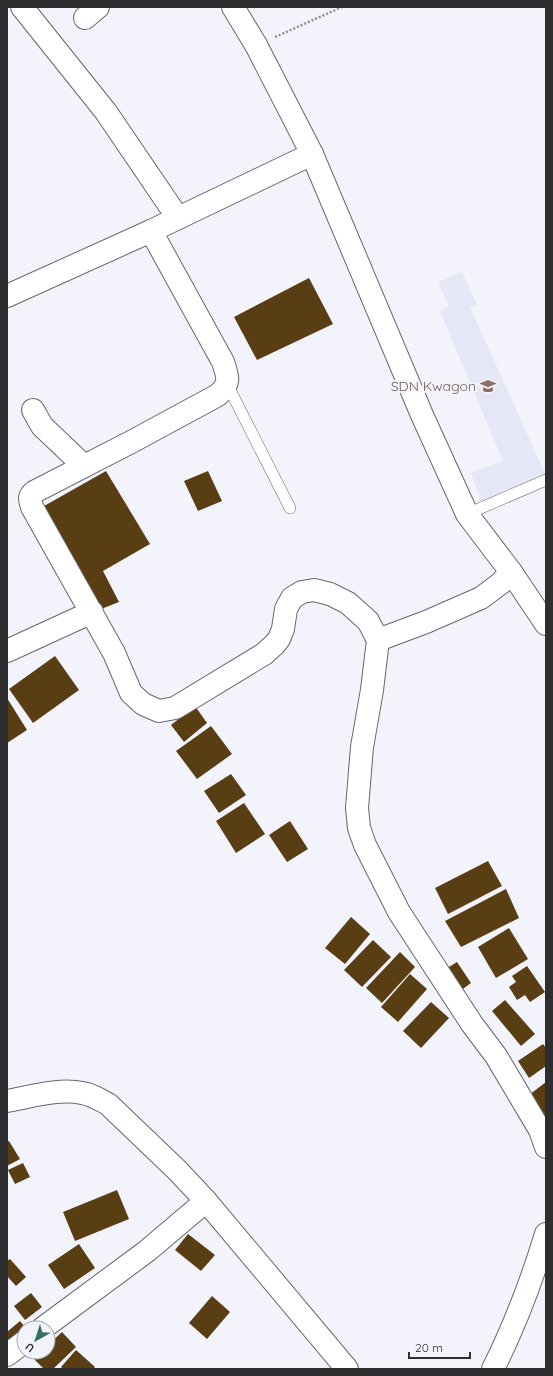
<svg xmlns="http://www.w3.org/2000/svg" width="553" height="1376" font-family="Quicksand,sans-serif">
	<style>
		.built { fill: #e5e7f7 }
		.building { fill: #593d13 }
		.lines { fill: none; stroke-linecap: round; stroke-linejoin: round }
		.lane-casing { stroke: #66676e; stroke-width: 12 }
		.street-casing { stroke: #66676e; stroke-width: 24 }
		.path { stroke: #8e8e94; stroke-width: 2.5; stroke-dasharray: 2 2; stroke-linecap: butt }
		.lane { stroke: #fff; stroke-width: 11 }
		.street { stroke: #fff; stroke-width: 22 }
		.labels { text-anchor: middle; stroke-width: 4; stroke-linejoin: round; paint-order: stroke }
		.education-label { font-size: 14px; fill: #785e54; stroke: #f2f3fb; text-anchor: end }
	</style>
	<rect width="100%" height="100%" fill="#f2f3fb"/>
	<!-- built -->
	<polygon class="built" points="462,272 477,305 470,307 546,476 483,505 471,473 503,461 440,311 449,306 438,282"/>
	<!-- building -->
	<g class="building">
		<polygon points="309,278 333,324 257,360 234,317"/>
		<polygon points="106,471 150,544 103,571 119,602 96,611 37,510"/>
		<polygon points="208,471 222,501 198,511 184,481"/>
		<polygon points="55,656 79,690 33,723 9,689"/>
		<polygon points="7,698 27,730 7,743"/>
		<polygon points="195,706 207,723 184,742 171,725"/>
		<polygon points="211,726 232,754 197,779 176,751"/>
		<polygon points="231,774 246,795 219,813 204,791"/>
		<polygon points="244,803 265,834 236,853 216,821"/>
		<polygon points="290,821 308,849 287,862 269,835"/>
		<polygon points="488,861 502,886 448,914 435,888"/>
		<polygon points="506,889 519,918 461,947 445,921"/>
		<polygon points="351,917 370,934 345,964 325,948"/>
		<polygon points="509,928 528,959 496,978 478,947"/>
		<polygon points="373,940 391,957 362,987 344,970"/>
		<polygon points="400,952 415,967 382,1003 366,988"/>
		<polygon points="457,962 471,983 456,994 441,972"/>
		<polygon points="527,966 545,992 530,1002 525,995 517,1000 509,987 516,982 512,976"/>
		<polygon points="410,974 427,989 398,1022 381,1007"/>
		<polygon points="505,1000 535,1034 521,1046 492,1011"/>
		<polygon points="431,1002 449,1018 421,1048 403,1031"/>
		<polygon points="543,1044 546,1048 546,1066 529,1078 518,1061"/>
		<polygon points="546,1082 546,1113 544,1115 529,1095"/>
		<polygon points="9,1141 20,1159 7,1166 7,1142"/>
		<polygon points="23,1163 30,1177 15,1184 8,1170"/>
		<polygon points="117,1190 129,1219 75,1241 63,1212"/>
		<polygon points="188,1234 215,1255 201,1271 175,1250"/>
		<polygon points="79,1244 95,1268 64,1289 48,1265"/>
		<polygon points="10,1259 26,1277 16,1286 7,1276 7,1261"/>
		<polygon points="31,1293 42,1307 25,1320 14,1306"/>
		<polygon points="212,1296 230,1312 207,1339 189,1323"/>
		<polygon points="20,1321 26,1328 24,1328 24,1336 7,1349 7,1332"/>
		<polygon points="62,1332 76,1347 53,1369 44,1369 34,1359 41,1352 48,1352 48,1345"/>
		<polygon points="76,1350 95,1367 93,1369 63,1369 61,1367"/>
	</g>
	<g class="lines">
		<defs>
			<g id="lane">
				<polyline points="227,384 290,508"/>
				<polyline points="467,514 546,480"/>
			</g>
			<g id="street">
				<polyline points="22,7 106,112 178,218"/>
				<polyline points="233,7 256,45 312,154 422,415 467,514 511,572 546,624"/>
				<polyline points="85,18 98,7"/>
				<path d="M312,154L151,231L223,362C228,377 231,383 218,395L133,441L34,492C28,497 30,500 32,507L114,653L131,693L143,704L159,711L175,708L264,654L274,645L279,639L283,629L286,609L292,598L302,592L314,590L330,594L348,603L368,621L378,640L372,690L362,747L357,808L359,828L365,845L399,912L472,1024L496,1056L540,1130L546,1147"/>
				<polyline points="7,296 151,231"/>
				<polyline points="33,410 42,426 84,466"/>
				<polyline points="378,640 426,622 481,598 501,583 511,572"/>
				<polyline points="7,651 92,612"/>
				<path d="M7,1101C30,1097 59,1088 82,1093C91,1094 100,1100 108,1104L178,1171L206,1201"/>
				<polyline points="43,1328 147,1251 206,1201 347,1369"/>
				<polyline points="7,1355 24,1342"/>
				<path d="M493,1369C515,1325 532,1280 546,1234"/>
			</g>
		</defs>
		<!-- lane casing -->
		<use href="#lane" class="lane-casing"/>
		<!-- street casing -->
		<use href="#street" class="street-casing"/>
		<!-- path -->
		<polyline class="path" points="275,37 342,7"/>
		<!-- lane -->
		<use href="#lane" class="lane"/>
		<!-- street -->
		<use href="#street" class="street"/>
	</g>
	<!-- icons -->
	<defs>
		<symbol id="school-bare" viewBox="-9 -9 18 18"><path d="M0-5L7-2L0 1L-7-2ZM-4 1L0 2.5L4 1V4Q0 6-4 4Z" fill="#8d6e63" stroke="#f2f3fb" stroke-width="2.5" paint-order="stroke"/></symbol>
	</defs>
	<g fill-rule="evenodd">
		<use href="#school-bare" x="477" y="375" width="22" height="22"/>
	</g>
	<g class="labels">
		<!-- education labels -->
		<g class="education-label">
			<text x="476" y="391">SDN Kwagon</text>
		</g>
	</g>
	<!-- border -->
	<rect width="553" height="1376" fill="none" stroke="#2e2e31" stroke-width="16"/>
	<!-- north arrow -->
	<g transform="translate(36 1340) rotate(219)"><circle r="19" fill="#f2f3fb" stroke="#a4a4aa"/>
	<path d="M0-3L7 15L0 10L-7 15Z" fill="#377058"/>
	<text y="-6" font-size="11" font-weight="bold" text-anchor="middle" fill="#2e2e31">U</text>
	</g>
	<!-- scale -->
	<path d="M409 1352v6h61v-6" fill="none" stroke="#2e2e31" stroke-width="2"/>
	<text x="415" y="1352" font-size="12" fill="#2e2e31" stroke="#f2f3fb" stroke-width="3" paint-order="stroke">20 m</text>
</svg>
